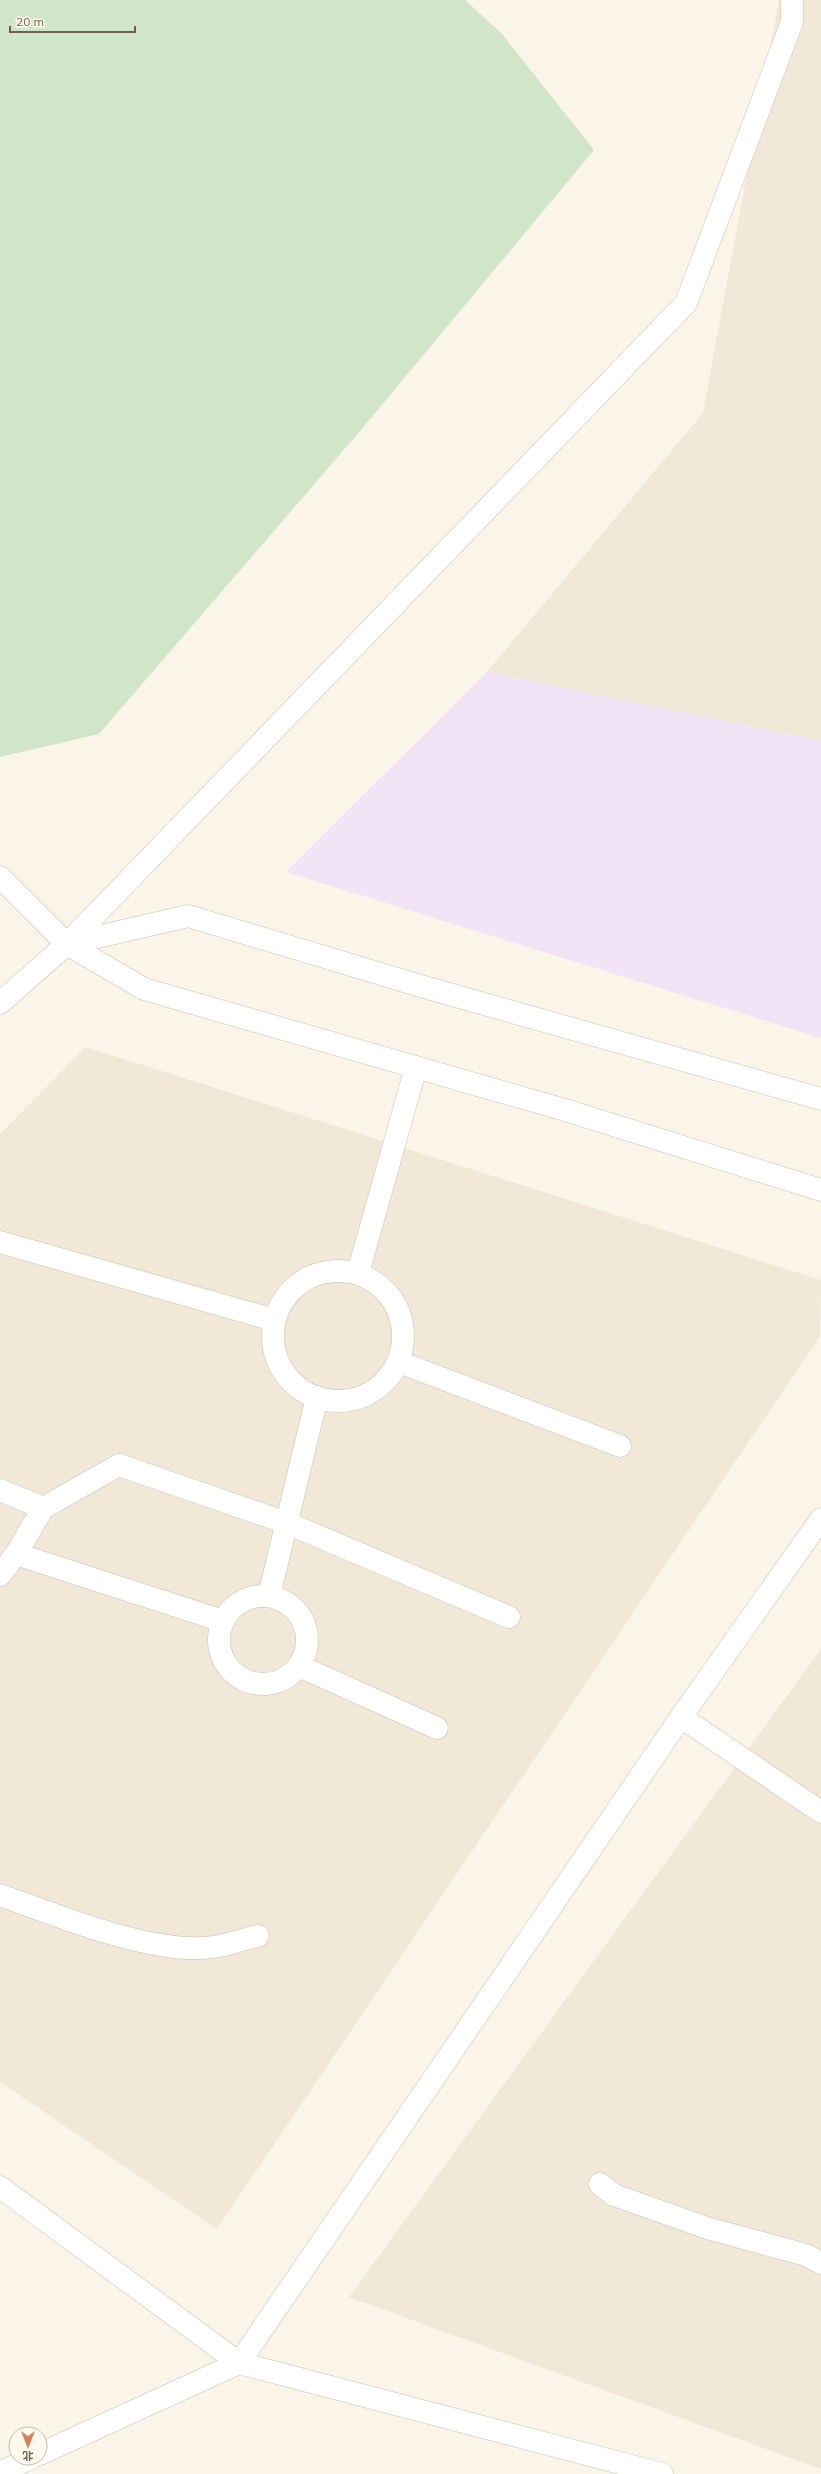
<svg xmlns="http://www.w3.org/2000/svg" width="821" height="2474" font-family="Mulish,'Noto Sans SC',sans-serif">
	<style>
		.residential { fill: #f1e8d7 }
		.education { fill: #f2e4f6 }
		.green { fill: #d1e6c8 }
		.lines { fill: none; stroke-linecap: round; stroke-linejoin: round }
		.minor-casing { stroke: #cbbeaf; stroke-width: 23 }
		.tertiary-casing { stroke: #cbbeaf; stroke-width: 23 }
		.secondary-casing { stroke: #cdbfad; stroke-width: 23 }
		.minor { stroke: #fff; stroke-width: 22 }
		.tertiary { stroke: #fff; stroke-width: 22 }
		.secondary { stroke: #fff; stroke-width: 22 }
	</style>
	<rect width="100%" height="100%" fill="#faf5e8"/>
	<!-- residential -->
	<g class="residential">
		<polygon points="779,0 821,0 821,741 487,672 703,413"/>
		<polygon points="86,1047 821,1280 820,1336 217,2229 0,2082 0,1134"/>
		<polygon points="821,1649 821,2469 349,2297"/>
	</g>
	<!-- education -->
	<polygon class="education" points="487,672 821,741 821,1038 286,872"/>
	<!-- green -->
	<polygon class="green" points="0,0 465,0 502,34 594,150 361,430 99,734 0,757"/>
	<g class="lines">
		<defs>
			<g id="minor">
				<polyline points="0,1003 67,944 686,303 792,22 792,0"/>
				<polyline points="0,1242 274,1320"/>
				<circle cx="338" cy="1336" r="65"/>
				<polyline points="358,1273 416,1067"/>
				<polyline points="399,1362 620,1446"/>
				<polyline points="0,1490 43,1508"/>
				<polyline points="16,1554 223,1621"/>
				<polyline points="0,1575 16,1554 43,1508 119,1465 287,1523 509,1617"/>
				<polyline points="269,1596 317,1397"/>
				<circle cx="263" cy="1640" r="44"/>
				<polyline points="299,1666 437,1728"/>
				<polyline points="681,1717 821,1812"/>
				<path d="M0,1895C56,1915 155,1956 213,1947C228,1945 243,1939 258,1936"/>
				<polyline points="600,2184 614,2195 707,2228 806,2255 821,2263"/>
				<polyline points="0,2187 239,2363 40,2454"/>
				<polyline points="0,2473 31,2458"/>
			</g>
			<polyline id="tertiary" points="239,2363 662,2474"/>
			<g id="secondary">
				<polyline points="0,877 67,944 144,989 565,1110 821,1190"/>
				<polyline points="67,944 188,916 424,987 821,1099"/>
				<polyline points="239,2363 681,1717 821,1519"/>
			</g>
		</defs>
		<!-- minor casing -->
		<use href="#minor" class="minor-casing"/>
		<!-- tertiary casing -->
		<use href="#tertiary" class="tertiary-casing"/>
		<!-- secondary casing -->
		<use href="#secondary" class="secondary-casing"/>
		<!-- minor -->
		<use href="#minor" class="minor"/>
		<!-- tertiary -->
		<use href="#tertiary" class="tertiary"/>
		<!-- secondary -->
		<use href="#secondary" class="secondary"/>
	</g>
	<!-- north arrow -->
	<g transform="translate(28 2446) rotate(180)"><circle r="19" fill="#fdf9ee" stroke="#c5bbae"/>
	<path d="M0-3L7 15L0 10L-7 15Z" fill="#d7835a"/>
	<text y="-6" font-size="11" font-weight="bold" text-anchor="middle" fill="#715f4f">北</text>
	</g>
	<!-- scale -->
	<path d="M10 26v6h125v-6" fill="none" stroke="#715f4f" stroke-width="2"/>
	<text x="16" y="26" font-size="12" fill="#715f4f" stroke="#fdf9ee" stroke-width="3" paint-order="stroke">20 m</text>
</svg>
